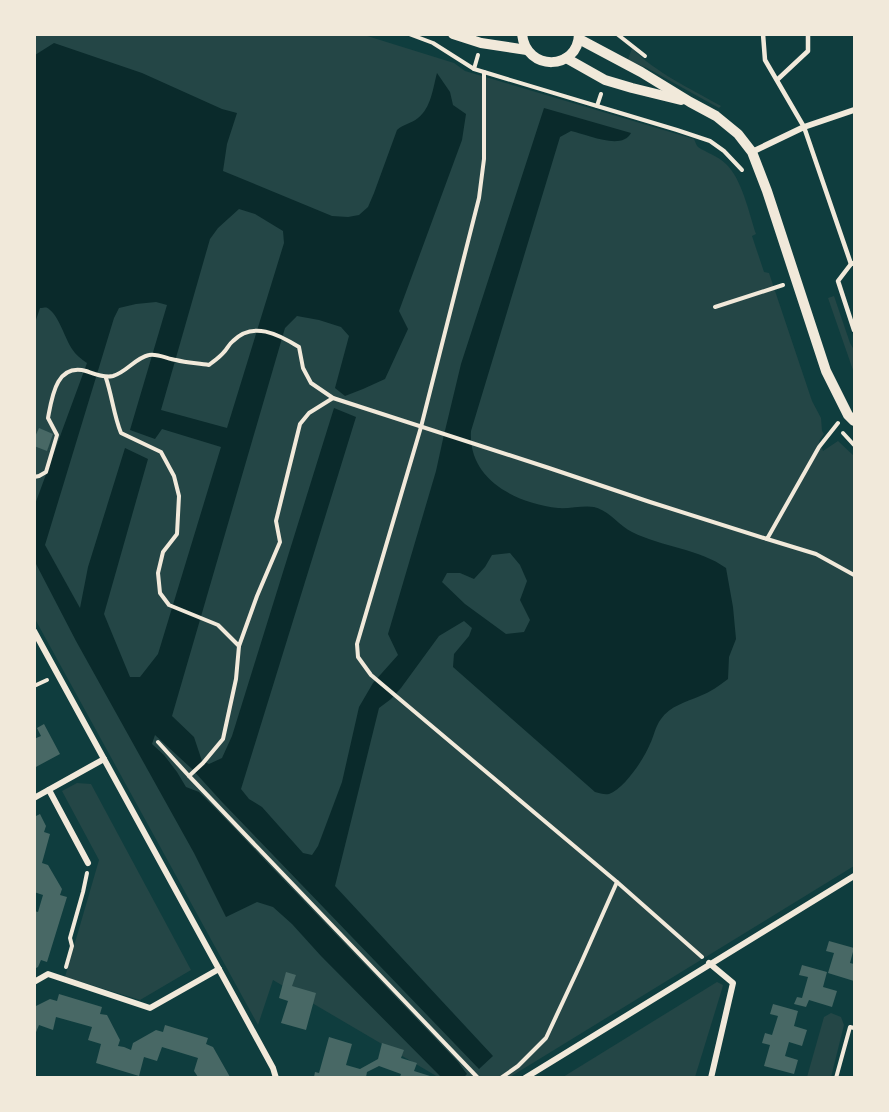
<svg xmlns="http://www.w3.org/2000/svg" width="889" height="1112" font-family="Raleway,sans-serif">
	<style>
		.green { fill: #244646 }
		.water { fill: #0a2a2b; fill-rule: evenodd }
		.building { fill: #486865 }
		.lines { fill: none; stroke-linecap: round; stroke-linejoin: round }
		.path { stroke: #f1e9da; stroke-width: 4 }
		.service { stroke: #f1e9da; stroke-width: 4.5 }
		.minor { stroke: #f1e9da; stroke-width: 6 }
		.tertiary { stroke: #f1e9da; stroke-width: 10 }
	</style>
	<rect width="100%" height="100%" fill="#0f3d3e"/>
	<!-- green -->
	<g class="green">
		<path d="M35,35H364L454,63L465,71L694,139C695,141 696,145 698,147C707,153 718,156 726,164C742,179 749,213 756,234L752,236L764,272L769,273L812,401L821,418L822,431L824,434L819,441L823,451L838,441L854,456V866L510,1077H438L273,980L258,1025L35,619Z"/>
		<path d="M632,48C654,72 693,90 721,106L719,108L647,68L628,60Z"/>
		<polygon points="834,296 850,343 854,350 854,373 828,298"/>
		<polygon points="77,783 91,784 191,970 140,1000 65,977 99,860 62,791"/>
		<polygon points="717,982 723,985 722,989 695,1077 563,1077"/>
		<polygon points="831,1013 841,1017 844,1025 831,1077 807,1077 824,1017"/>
	</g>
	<!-- water -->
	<path class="water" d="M54,43L142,73L222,109L237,113L227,144L223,171L332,216L348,217L359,215L368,207L374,193L397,130C403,124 411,124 418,118C431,108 433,88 437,73L450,92L453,105L466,114L462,140L399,311L408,329L385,379L363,389L345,396L335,388L349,336L341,327L319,320L297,316L285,328L172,716L194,737L202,761L209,764L222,758L232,736L334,408L356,417L241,789L249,799L262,807L303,853L312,855L318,846L342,782L359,707L373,683L398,655L388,634L436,471L443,439L461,364L544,108L631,133C622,151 586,134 571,131L560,137L471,431C468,480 516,503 558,508C569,509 584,505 594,507C610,511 619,526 632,532C662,547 700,549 726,568L733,607L736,639L729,657L728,679C719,686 710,692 700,696C686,702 670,706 661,719C655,727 654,736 650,744C644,759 624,789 609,794C604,795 600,793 595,792L453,667L454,654L469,636L472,628L464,621L439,636L401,688L391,699L379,708L335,886L493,1056L479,1069L222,802L192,769L155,735L152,744L164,755L177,772L186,787L199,792L217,810L458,1062L467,1074L464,1077H441L321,956L292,924L273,907L257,902L226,917L194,853L76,641L35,562L34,507L87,363C81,359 76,355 72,349C65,338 59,317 50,310C46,306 45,308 40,308L35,323V55ZM239,209L255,214L283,231L284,243L227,428L161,410L210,239L218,228ZM156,302L167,305L130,430L155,439L162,429L221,447L158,654L140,677H130L104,614L148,459L125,448L88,567L80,608L45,545L114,318L119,308L136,304ZM510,553L520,565L527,581L520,600L530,620L524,632L506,634L465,604L442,582L447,573H460L474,579L485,567L492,555Z"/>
	<!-- building -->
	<g class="building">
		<polygon points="39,428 53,434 47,451 34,446 34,439"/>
		<polygon points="44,724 60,754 34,768 34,739 41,736 37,728"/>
		<polygon points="40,814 46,826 44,832 50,834 42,863 48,865 62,889 60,895 67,897 47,962 41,960 38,967 34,969 34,926 36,919 34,918 34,911 38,912 43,895 34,892 34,817"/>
		<polygon points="829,941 854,948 850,963 854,964 854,981 828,973 834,953 826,951"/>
		<polygon points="802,965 827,972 823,987 837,991 832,1007 809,1000 806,1007 794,1004 797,997 802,998 808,977 799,975"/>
		<polygon points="286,972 296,975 292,986 316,993 306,1030 281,1023 288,1001 279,998"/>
		<polygon points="59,994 102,1007 100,1014 107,1015 120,1040 118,1046 124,1047 131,1050 133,1043 156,1030 163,1032 165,1025 208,1038 206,1044 213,1047 230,1077 198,1077 194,1071 198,1058 162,1047 157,1061 144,1057 139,1076 96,1063 101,1044 88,1040 92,1027 56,1017 53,1030 39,1025 34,1037 34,1007 50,999 57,1001"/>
		<polygon points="773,1004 798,1011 794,1026 807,1030 802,1046 789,1042 785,1056 798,1060 794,1074 764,1066 770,1045 762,1043 765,1033 772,1035 778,1016 770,1014"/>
		<polygon points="329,1037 352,1044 346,1065 360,1069 378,1059 382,1043 404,1050 401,1058 417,1063 414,1071 430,1076 430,1077 400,1077 401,1074 379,1066 367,1072 366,1077 314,1077 315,1072 319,1073"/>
	</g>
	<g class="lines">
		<!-- path -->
		<g class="path">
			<polyline points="409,34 433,43 474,69 484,72 597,106 601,94"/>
			<polyline points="617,34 645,56"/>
			<polyline points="474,69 478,55"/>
			<polyline points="484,72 484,159 479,198 421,427 357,644 358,657 371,675 617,882 702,957"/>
			<polyline points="597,106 677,130 710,141 724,151 742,170"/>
			<polyline points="715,307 783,285"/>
			<path d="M106,378C112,396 114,416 121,433L161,452L174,476L179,496L177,534L163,552L158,573L160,593L169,605L218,625L239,646L257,596L280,542L276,521L300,424L309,413L333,398"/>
			<polyline points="843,433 854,445"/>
			<path d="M34,477L39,476L46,472L57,435L48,418C52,397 56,363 86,371C95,374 104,378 113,376C127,372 135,358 149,355C157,353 168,359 176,360C187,363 198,363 209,365C214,361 220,357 224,352C227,349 229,344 233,341C253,321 278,334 299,347L303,368L311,383L333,398L549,468L650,502L767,539L819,447L838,423"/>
			<polyline points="767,539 816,554 854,575"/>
			<polyline points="34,686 47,680"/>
			<polyline points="158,742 189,776 203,763 223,739 236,679 239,646"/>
			<polyline points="189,776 478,1078"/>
			<polyline points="66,967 72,946 70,938 83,892 87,873"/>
			<polyline points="501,1078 518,1066 546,1038 581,963 617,882"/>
			<polyline points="836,1078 850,1027 854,1028"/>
		</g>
		<!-- service -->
		<g class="service">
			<polyline points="763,34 765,60 804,127 851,264 854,263"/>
			<polyline points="777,80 808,51 808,34"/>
			<polyline points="851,264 838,281 854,330"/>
		</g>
		<!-- minor -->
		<g class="minor">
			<polyline points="752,152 804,127 854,110"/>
			<polyline points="34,631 273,1068 276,1078"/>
			<polyline points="49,790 88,863"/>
			<polyline points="34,798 104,759"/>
			<polyline points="709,963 733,983 711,1078"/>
			<polyline points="34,982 48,974 150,1008 219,969"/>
			<polyline points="525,1078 854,876"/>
		</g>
		<!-- tertiary -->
		<g class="tertiary">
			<polyline points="453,34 481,43 527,50"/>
			<path d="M522,34C526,72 578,71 579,34"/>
			<polyline points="579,39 641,72 690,102 716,116 738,134 752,152 767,191 826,371 848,415 854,421"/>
			<polyline points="566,58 605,80 632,88 681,100"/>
		</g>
	</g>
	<!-- border -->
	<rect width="889" height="1112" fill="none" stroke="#f1e9da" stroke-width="72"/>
</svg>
